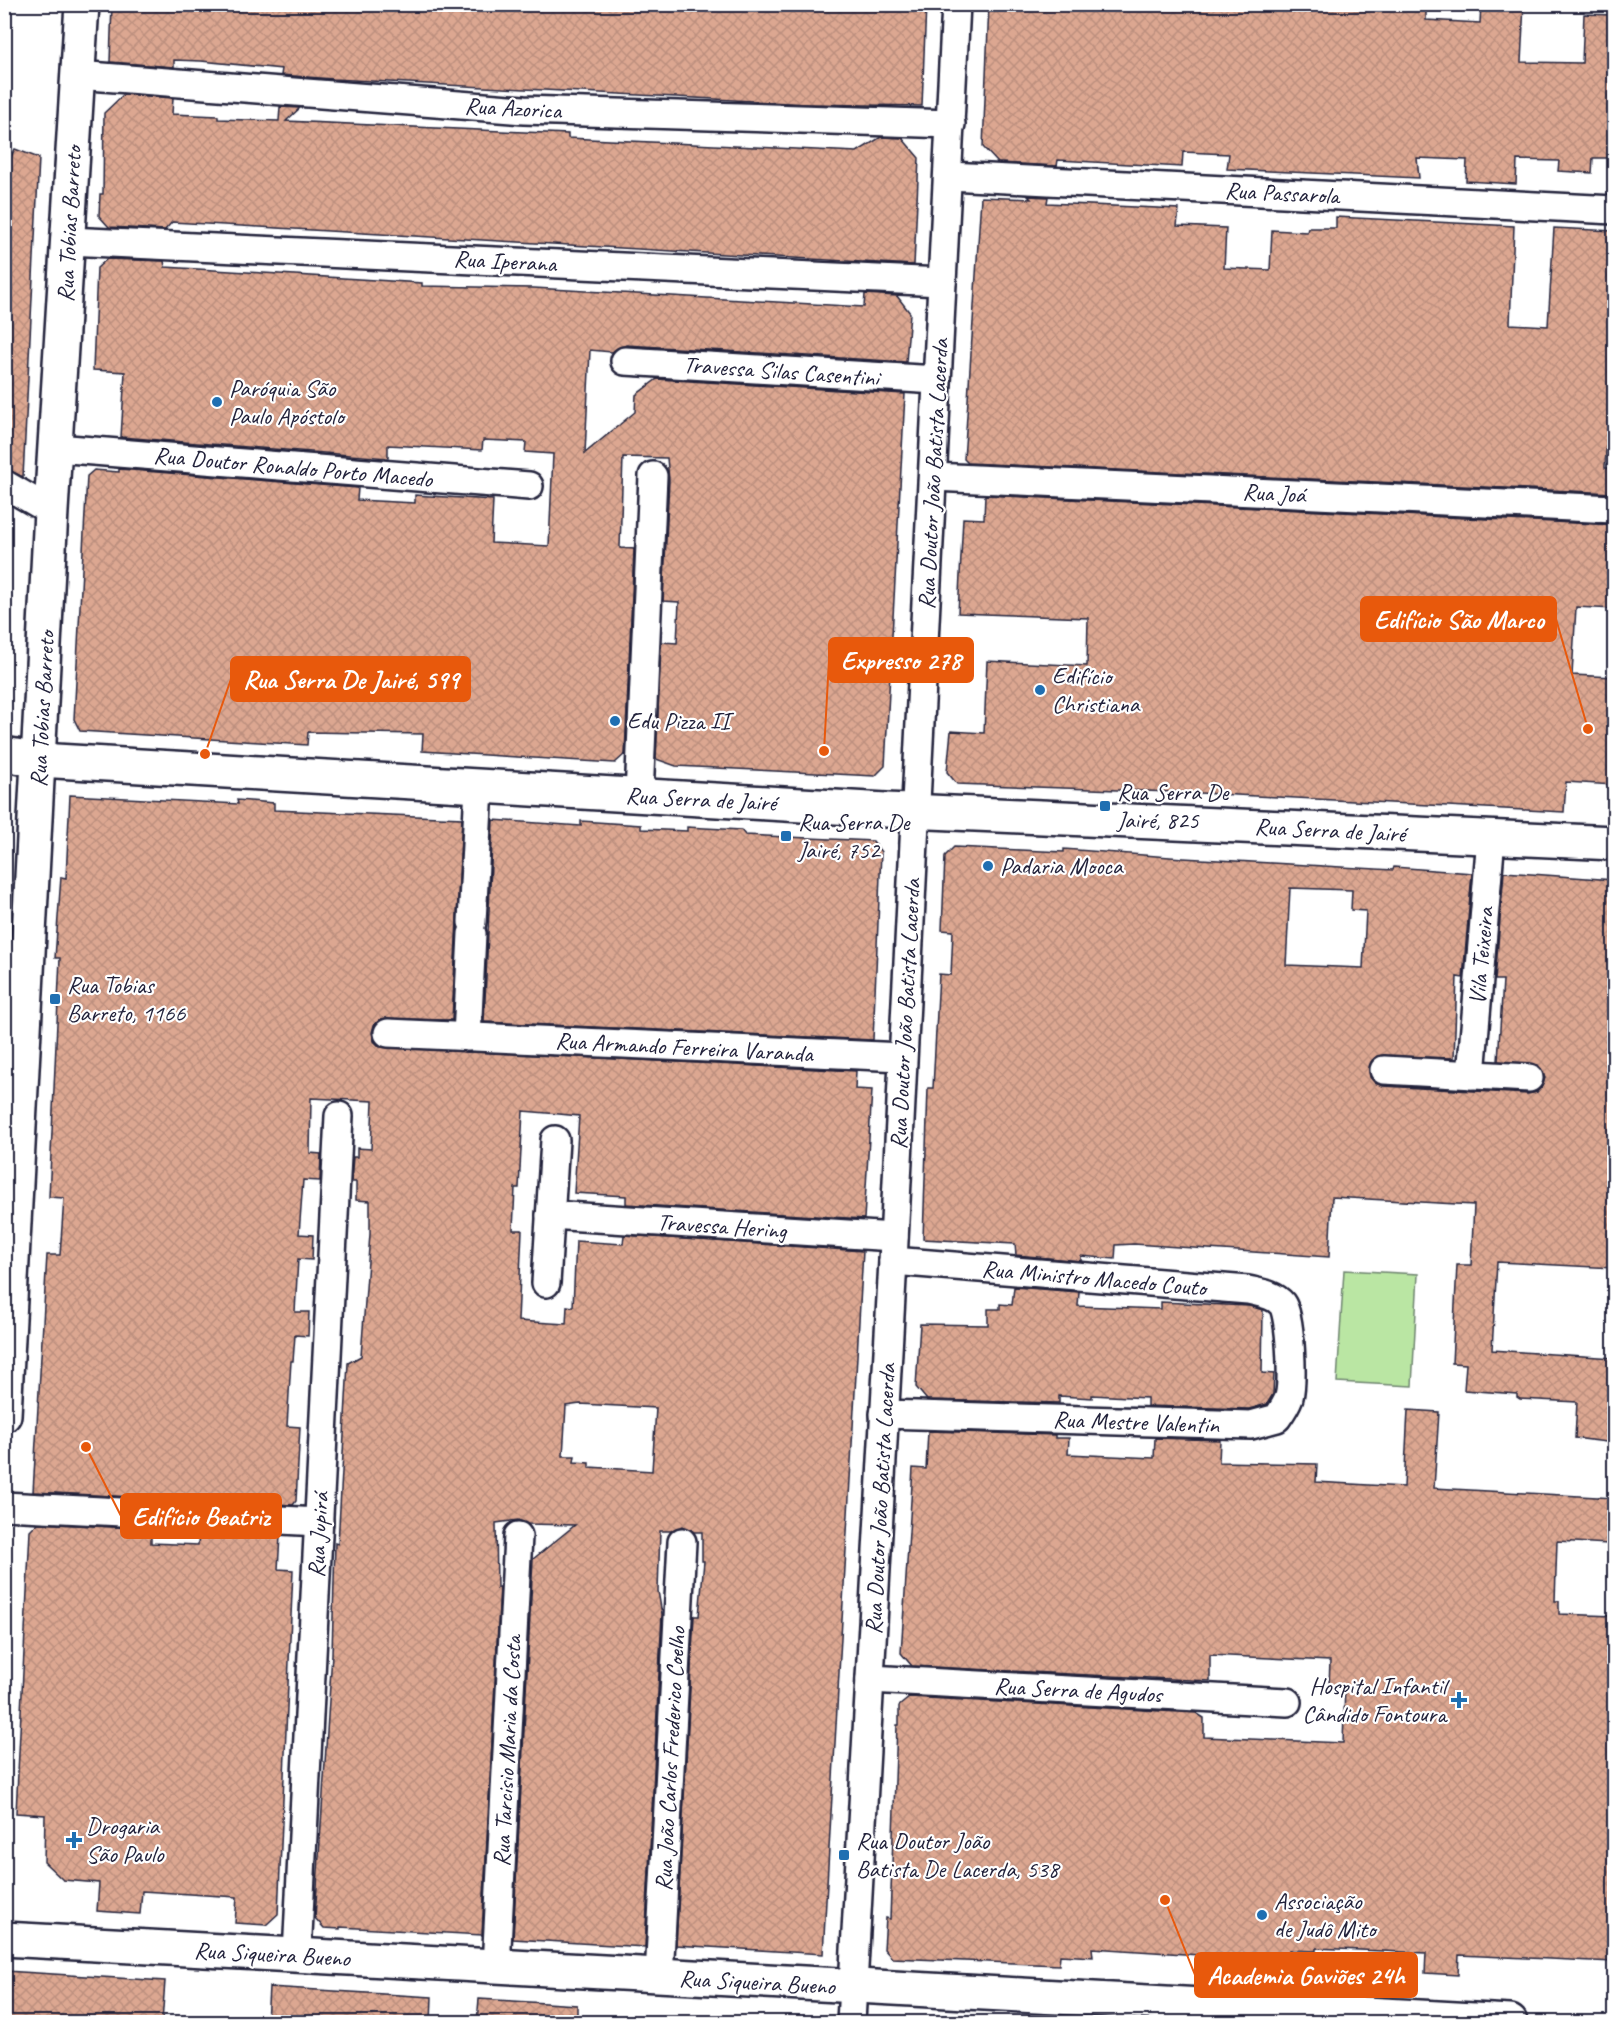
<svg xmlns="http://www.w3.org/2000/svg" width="1619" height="2027" font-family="Caveat,sans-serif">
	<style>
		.green { fill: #bae6a3; stroke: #6e846f; stroke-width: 1.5 }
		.building { fill: url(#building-cross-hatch); stroke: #22223b; stroke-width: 1.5; fill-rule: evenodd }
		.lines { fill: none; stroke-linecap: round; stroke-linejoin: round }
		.minor-casing { stroke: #22223b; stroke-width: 32 }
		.tertiary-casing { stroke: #22223b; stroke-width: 38 }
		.secondary-casing { stroke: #22223b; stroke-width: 38 }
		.minor { stroke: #fff; stroke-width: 27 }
		.tertiary { stroke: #fff; stroke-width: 33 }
		.secondary { stroke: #fff; stroke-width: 33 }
		.poi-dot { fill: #1f6fb2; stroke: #fff; stroke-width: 2 }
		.labels { text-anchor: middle; stroke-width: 4.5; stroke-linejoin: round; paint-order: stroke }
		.street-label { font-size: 24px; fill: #22223b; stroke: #fff }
		.poi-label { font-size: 24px; fill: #22223b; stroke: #fff; text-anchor: start }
		.leader { fill: none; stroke: #e8590c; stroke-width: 2 }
		.callout-dot { fill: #e8590c; stroke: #fff; stroke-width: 2 }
		.callout { fill: #e8590c; stroke: #e8590c; stroke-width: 2 }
		.callout-label { font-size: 26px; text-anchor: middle; font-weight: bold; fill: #fff }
	</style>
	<defs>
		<pattern id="building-cross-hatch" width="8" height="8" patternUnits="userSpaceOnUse" patternTransform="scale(1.5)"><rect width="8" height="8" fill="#dca791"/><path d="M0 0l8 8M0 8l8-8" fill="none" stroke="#bc8f7e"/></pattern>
	</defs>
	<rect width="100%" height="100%" fill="#fff"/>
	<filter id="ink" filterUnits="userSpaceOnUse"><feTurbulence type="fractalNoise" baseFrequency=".0167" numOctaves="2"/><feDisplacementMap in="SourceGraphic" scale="12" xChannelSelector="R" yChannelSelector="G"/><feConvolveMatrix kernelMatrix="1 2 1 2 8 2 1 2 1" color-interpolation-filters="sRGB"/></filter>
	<g filter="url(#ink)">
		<!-- green -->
		<polygon class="green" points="1344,1270 1418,1274 1412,1386 1337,1382"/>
		<!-- building -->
		<g class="building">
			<polygon points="112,4 926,4 922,106 807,104 333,79 281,75 282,69 201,61 174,60 174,67 110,62"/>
			<polygon points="989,4 1426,4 1426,20 1480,23 1481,4 1524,4 1521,62 1582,63 1584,14 1613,15 1611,80 1614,80 1614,158 1593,158 1592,173 1558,171 1559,161 1517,160 1516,184 1466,181 1467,160 1417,158 1419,178 1227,169 1229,154 1183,152 1182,167 1058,160 1057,166 998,163 983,147"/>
			<polygon points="124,94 173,98 172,114 218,116 218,119 279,121 280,107 300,108 286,121 568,134 568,138 857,152 881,137 902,138 919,158 914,265 172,222 165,230 109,227 99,216 100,194 103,194 104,113"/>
			<polygon points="15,149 39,158 23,477 4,468 4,169"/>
			<polygon points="1028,196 1048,197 1047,203 1179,209 1177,226 1226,228 1224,268 1270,270 1272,230 1307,232 1308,228 1336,228 1336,217 1514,226 1510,324 1548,326 1554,228 1614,231 1614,403 1609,403 1605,468 1614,468 1614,493 968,463 964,459 966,431 981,197 1031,199"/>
			<polygon points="107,259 164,261 165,267 422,283 422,286 534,288 864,307 865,294 897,296 910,313 906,362 626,345 612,352 590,350 585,453 635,412 636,395 657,379 905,394 885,766 875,776 676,766 656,759 661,642 677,643 679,602 663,601 669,480 667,458 623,457 620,548 634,549 625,754 615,763 422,751 423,734 308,732 307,745 80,731 74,719 87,476 94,470 119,472 119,469 358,488 357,500 415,503 415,495 493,500 491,543 549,546 553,454 525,452 526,442 483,440 482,450 388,445 388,458 121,437 125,372 93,370 97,268"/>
			<polygon points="985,495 1614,525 1614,609 1576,607 1572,675 1614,677 1614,785 1566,782 1564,812 1199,793 957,784 947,772 951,731 984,733 987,661 1087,666 1088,618 958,613 963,518 984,519"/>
			<path d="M70,795L238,804L237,800L274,803V810L462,818L452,1020L381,1019L374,1025L372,1033L374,1041L380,1047L856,1071L855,1089L872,1090L864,1219L626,1204V1196L574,1193L579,1116L559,1114L523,1111L519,1188H515L513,1230H522L518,1321L566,1324L567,1306L573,1307L576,1241L623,1244L624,1235L863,1251L823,1954L676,1945L694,1616H699L704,1561H702V1532H694L683,1526L671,1531H660L658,1591L662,1614L645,1947L513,1939L533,1559L575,1525L527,1524L518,1520L496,1523L497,1588L500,1586L482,1935L340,1927V1929L324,1928L315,1918L332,1654L335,1543L338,1544L348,1363L361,1356L370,1234V1201L356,1200V1182H351L353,1157H357V1148L371,1149L373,1101L311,1098L310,1153L321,1154L320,1181L303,1180L299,1234L313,1235L312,1260L298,1259L295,1312H309L308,1336L295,1335L293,1361H291L287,1426L300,1427L296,1501L293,1505L33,1492L47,1255H60L64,1198L49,1197L60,958H55L61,877L66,878ZM580,1404L656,1408L652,1471L589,1467V1463L574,1462L575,1456H563L566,1406Z"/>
			<polygon points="493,820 581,826 581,821 641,825 641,829 687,831 687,827 741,830 745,835 873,841 881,852 873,1040 484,1022"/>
			<path d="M954,847L1064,852V849L1183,858L1393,870L1394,867L1472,873L1463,978L1457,977L1454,1058L1377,1056L1371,1062L1370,1077L1375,1083L1383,1086L1528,1094L1537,1092L1542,1086L1545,1078L1538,1065L1498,1061L1503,980H1495L1504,872L1614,880V1268L1497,1262L1492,1350L1614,1358V1443L1575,1438L1577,1402L1520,1399L1517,1397V1394L1464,1390L1466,1364L1452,1363L1457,1265H1471L1474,1205L1332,1197L1329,1257L1134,1244L1116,1245L1115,1259L1081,1256V1261L1016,1255L1015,1244L923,1239L928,1088H933L939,974L951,975L953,931L942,930L945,856ZM1290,888L1352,890L1351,910L1366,911L1363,968L1286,965Z"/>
			<polygon points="1014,1287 1079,1292 1078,1306 1161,1309 1161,1302 1249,1306 1263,1310 1262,1373 1274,1374 1273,1394 1267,1404 1249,1409 1147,1406 1147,1398 1092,1395 1092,1398 1059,1396 1059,1403 927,1400 916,1387 920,1324 988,1325 988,1309 1000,1309 1000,1304 1012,1305"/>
			<polygon points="1408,1410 1439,1412 1434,1488 1614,1498 1614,1523 1609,1523 1608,1544 1557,1541 1555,1601 1559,1601 1559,1614 1614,1616 1609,1710 1614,1710 1612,1874 1614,1874 1614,1962 1459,1955 1458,1975 1425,1973 1426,1953 1316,1948 1316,1951 1289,1950 1287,1979 1232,1975 1231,1957 1092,1948 1093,1957 1060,1955 1059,1965 892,1958 884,1949 886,1918 890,1919 897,1725 899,1725 899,1706 910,1697 1196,1713 1204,1718 1204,1737 1343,1743 1345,1687 1329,1686 1330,1661 1210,1655 1210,1681 912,1666 901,1653 910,1517 913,1468 926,1469 928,1431 1055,1435 1055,1438 1069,1438 1068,1454 1154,1458 1155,1438 1220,1440 1219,1462 1317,1464 1316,1482 1404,1487"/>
			<polygon points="38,1523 151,1529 151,1543 175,1544 198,1545 199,1532 280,1536 278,1569 293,1570 278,1914 266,1925 235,1923 237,1897 142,1891 140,1914 97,1911 99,1883 63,1880 44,1862 45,1815 16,1813 30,1531"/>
			<polygon points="5,1971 165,1981 162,2022 4,2022"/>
			<polygon points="269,1987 432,1997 431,2022 267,2022"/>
			<polygon points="479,1999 577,2005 577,2022 477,2022"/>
		</g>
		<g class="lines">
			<defs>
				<g id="minor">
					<polyline points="77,75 524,110 951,124"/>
					<polyline points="949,176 1614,210"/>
					<polyline points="68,241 942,282"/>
					<polyline points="625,361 937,380"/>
					<polyline points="56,448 529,486"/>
					<polyline points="933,477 1614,509"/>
					<polyline points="4,484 51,511"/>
					<polyline points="639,796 653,476"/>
					<polyline points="472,922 479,787"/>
					<polyline points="388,1033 902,1057"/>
					<polyline points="467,1037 472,934"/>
					<polyline points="1384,1070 1529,1078"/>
					<polyline points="1471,1075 1491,837"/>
					<polyline points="550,1215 894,1237"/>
					<polyline points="546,1283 555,1140"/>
					<path d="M884,1414L1251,1425L1277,1418C1282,1411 1286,1405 1289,1397C1293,1382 1291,1316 1282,1304C1274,1294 1260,1293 1248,1290L893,1261"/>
					<polyline points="4,1506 319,1522"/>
					<polyline points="870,1679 1287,1702"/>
					<polyline points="297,1955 339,1116"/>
					<polyline points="496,1967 518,1536"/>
					<polyline points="659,1977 682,1542"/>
					<polyline points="851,2022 893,1261 956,4"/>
				</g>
				<polyline id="tertiary" points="4,754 39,760 886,810 1614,843"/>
				<g id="secondary">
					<polyline points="4,1415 51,511 82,4"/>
					<polyline points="4,1939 1510,2022"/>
				</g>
			</defs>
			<!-- minor casing -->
			<use href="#minor" class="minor-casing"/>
			<!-- tertiary casing -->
			<use href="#tertiary" class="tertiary-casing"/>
			<!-- secondary casing -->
			<use href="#secondary" class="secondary-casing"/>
			<!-- minor -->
			<use href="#minor" class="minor"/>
			<!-- tertiary -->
			<use href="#tertiary" class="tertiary"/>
			<!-- secondary -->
			<use href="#secondary" class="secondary"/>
		</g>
	</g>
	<!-- markers -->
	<g class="poi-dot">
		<circle cx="217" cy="402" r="6"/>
		<circle cx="1040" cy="690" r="6"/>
		<circle cx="615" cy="721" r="6"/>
		<rect x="1099" y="800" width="12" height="12" rx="3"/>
		<rect x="780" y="830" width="12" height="12" rx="3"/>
		<circle cx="988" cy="866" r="6"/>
		<rect x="49" y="993" width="12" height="12" rx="3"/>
		<path d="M1456 1691h6v6h6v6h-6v6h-6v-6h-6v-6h6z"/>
		<path d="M71 1831h6v6h6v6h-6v6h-6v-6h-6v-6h6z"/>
		<rect x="838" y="1849" width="12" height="12" rx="3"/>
		<circle cx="1262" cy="1915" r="6"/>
	</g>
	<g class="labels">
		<!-- street labels -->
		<g class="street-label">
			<text transform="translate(513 108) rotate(3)" y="8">Rua Azorica</text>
			<text transform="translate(1282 193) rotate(3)" y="8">Rua Passarola</text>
			<text transform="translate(69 224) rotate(-87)" y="8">Rua Tobias Barreto</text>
			<text transform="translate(505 261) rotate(3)" y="8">Rua Iperana</text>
			<text transform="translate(781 371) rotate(4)" y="8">Travessa Silas Casentini</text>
			<text transform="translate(293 467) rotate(5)" y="8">Rua Doutor Ronaldo Porto Macedo</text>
			<text transform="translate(933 474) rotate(-87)" y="8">Rua Doutor João Batista Lacerda</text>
			<text transform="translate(1274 493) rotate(3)" y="8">Rua Joá</text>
			<text transform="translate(42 709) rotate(-87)" y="8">Rua Tobias Barreto</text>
			<text transform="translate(701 799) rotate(3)" y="8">Rua Serra de Jairé</text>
			<text transform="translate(1330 830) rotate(3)" y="8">Rua Serra de Jairé</text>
			<text transform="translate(1481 956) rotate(-85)" y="8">Vila Teixeira</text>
			<text transform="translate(905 1014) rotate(-87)" y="8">Rua Doutor João Batista Lacerda</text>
			<text transform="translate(684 1047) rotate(3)" y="8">Rua Armando Ferreira Varanda</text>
			<text transform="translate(722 1226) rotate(4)" y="8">Travessa Hering</text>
			<text transform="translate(1094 1278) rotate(5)" y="8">Rua Ministro Macedo Couto</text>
			<text transform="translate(1136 1422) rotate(2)" y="8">Rua Mestre Valentin</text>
			<text transform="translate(880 1499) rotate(-87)" y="8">Rua Doutor João Batista Lacerda</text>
			<text transform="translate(318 1535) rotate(-87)" y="8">Rua Jupirá</text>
			<text transform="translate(1078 1690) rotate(3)" y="8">Rua Serra de Agudos</text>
			<text transform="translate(507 1751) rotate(-87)" y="8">Rua Tarcisio Maria da Costa</text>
			<text transform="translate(670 1759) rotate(-87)" y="8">Rua João Carlos Frederico Coelho</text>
			<text transform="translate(272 1954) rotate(3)" y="8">Rua Siqueira Bueno</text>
			<text transform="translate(757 1982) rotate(3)" y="8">Rua Siqueira Bueno</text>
		</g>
		<!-- poi labels -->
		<g class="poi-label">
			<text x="229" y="396">Paróquia São<tspan x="229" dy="28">Paulo Apóstolo</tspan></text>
			<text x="1052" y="684">Edifício<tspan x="1052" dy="28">Christiana</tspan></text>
			<text x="627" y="729">Edu Pizza II</text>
			<text x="1117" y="800">Rua Serra De<tspan x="1117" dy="28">Jairé, 825</tspan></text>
			<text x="798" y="830">Rua Serra De<tspan x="798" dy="28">Jairé, 752</tspan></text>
			<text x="1000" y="874">Padaria Mooca</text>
			<text x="67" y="993">Rua Tobias<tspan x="67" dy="28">Barreto, 1166</tspan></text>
			<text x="1446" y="1694" text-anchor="end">Hospital Infantil<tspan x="1446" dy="28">Cândido Fontoura</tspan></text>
			<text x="86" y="1834">Drogaria<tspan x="86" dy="28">São Paulo</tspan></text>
			<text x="856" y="1849">Rua Doutor João<tspan x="856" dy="28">Batista De Lacerda, 538</tspan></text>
			<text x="1274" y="1909">Associação<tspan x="1274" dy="28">de Judô Mito</tspan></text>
		</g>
	</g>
	<!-- callouts -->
	<path class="leader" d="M1588 729L1556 619M824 751L829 660M205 754L231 679M86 1447L121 1516M1165 1900L1195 1975"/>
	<g class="callout-dot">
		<circle cx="1588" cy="729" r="6"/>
		<circle cx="824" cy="751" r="6"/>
		<circle cx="205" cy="754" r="6"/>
		<circle cx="86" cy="1447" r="6"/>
		<circle cx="1165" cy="1900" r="6"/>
	</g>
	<g class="callout">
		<rect x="1361" y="597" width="195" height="44" rx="6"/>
		<rect x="829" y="638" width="144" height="44" rx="6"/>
		<rect x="231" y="657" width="239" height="44" rx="6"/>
		<rect x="121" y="1494" width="160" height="44" rx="6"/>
		<rect x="1195" y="1953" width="222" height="44" rx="6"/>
	</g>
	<g class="callout-label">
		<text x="1459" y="628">Edifício São Marco</text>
		<text x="901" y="669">Expresso 278</text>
		<text x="351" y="688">Rua Serra De Jairé, 599</text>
		<text x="201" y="1525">Edifício Beatriz</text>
		<text x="1306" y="1984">Academia Gaviões 24h</text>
	</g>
	<!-- margin -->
	<rect width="1619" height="2027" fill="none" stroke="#fff" stroke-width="24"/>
	<rect x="12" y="12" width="1595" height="2003" fill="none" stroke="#22223b" stroke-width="2" filter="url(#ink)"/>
</svg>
